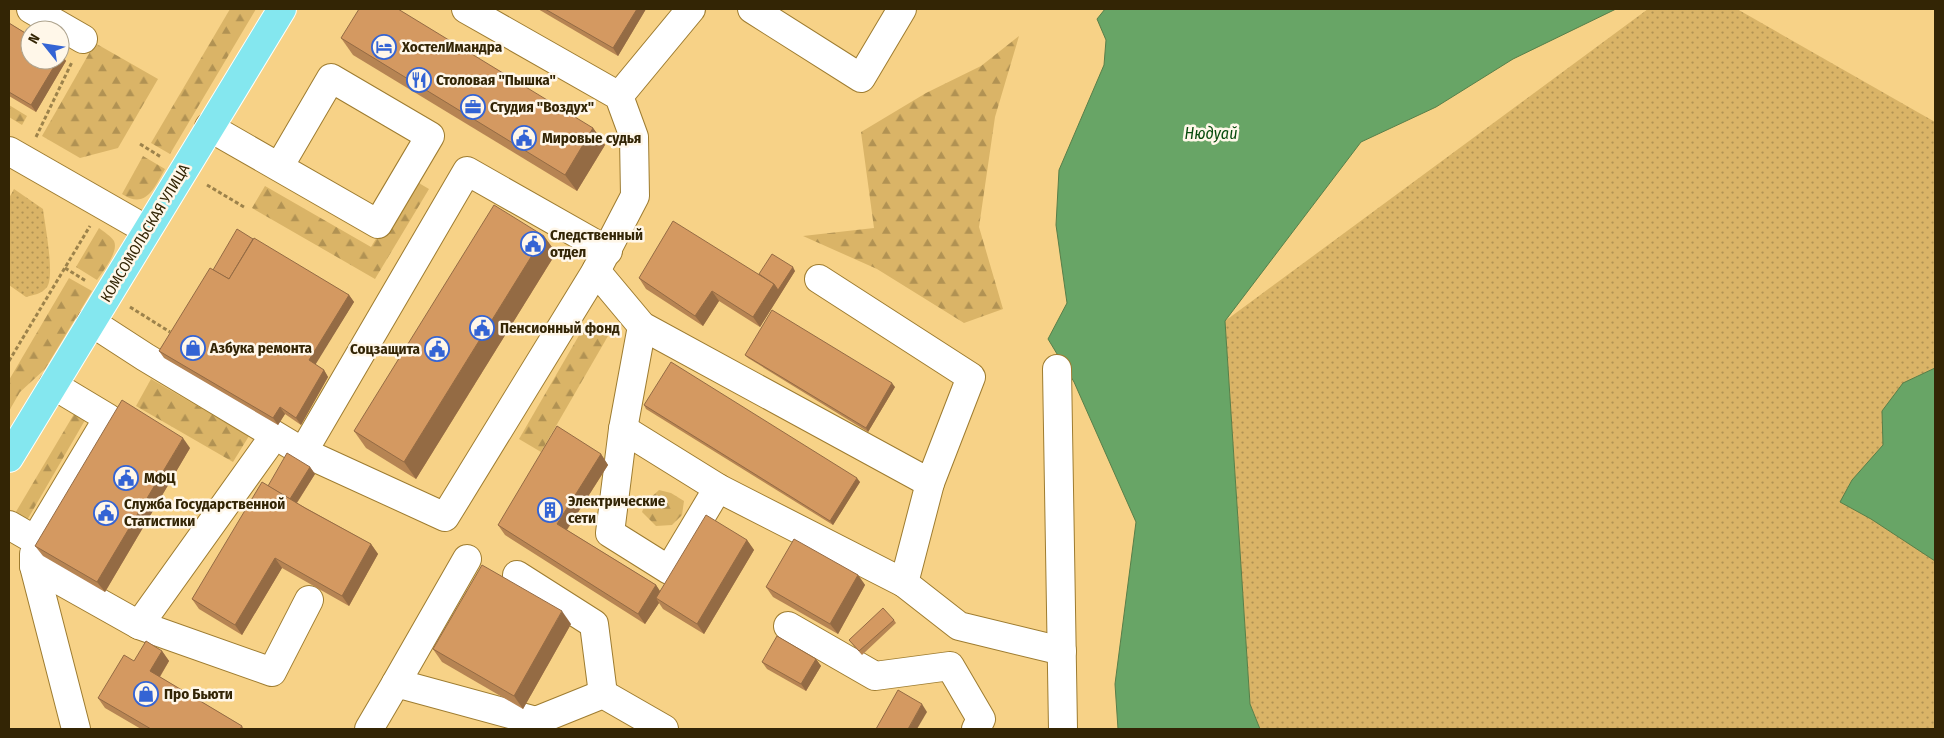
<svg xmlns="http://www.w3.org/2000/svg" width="1944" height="738" font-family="'Fira Sans Condensed',sans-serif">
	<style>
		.grass { fill: url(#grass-dots) }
		.forest { fill: url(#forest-firs) }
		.water { fill: #68a566; stroke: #587f49 }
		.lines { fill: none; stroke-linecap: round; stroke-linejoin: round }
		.minor-casing { stroke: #9e7c30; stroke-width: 30 }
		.major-casing { stroke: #fff; stroke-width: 30 }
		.path { stroke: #9c824b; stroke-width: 3; stroke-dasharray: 4 2.5; stroke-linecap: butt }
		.minor { stroke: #fff; stroke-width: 28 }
		.major { stroke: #84e7ef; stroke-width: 28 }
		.wall { fill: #b68453 }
		.shaded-wall { fill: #946b44 }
		.building { fill: #d49961; stroke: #946b44 }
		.labels { text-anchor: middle; stroke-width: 5; stroke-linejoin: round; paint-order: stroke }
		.poi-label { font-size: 15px; font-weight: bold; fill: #332505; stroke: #fff7e9; text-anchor: start }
		.street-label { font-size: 15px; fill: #332505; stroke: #fff7e9 }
		.water-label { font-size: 16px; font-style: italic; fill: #074b0d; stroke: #fff7e9 }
	</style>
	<defs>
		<pattern id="grass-dots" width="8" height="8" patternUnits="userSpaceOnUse" patternTransform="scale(1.25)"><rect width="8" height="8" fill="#dab467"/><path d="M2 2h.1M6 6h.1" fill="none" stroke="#b19253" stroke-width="1.8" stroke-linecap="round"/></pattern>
		<pattern id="forest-firs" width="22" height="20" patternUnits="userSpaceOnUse" patternTransform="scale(1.25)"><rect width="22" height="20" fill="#dab467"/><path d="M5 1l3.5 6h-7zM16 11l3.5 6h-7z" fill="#b19253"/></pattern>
	</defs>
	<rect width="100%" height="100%" fill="#f7d287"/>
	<!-- grass -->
	<g class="grass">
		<polygon points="1648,9 1737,9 1935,122 1935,729 1260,729 1250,704 1225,321"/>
		<path d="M14,189L43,209C45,225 55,276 47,287C42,294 33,295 26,297L9,285V198Z"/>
	</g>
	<!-- forest -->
	<g class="forest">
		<polygon points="230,9 256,9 170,154 151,143"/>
		<polygon points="1019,36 995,117 979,227 1003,309 964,323 877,269 803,236 874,228 861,132 926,93 981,66"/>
		<polygon points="95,43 158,79 118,148 80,158 42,136"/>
		<polygon points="9,105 27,116 22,125 9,117"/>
		<path d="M143,156L165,169C154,188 146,210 122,194Z"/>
		<polygon points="412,179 429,189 375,279 252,208 265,186 371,247"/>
		<path d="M99,228C104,232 111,236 114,241C119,252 103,271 97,280L76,267Z"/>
		<polygon points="69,278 92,291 45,369 20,392 9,411 9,380"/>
		<polygon points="585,325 608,336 541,452 519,439"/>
		<polygon points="151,379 249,436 233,462 136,406"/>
		<polygon points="77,409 88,415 26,522 14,515"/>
		<polygon points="659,490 671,493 684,501 682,515 672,525 656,526 642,512 646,502"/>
	</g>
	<!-- water -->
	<g class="water">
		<polygon points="1105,9 1616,9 1513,59 1436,107 1361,142 1225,321 1250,704 1260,729 1118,729 1115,684 1136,522 1074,382 1048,339 1067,303 1056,225 1059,170 1104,65 1106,40 1097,19"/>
		<polygon points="1935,368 1935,561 1871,519 1840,502 1852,480 1883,445 1882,411 1903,383"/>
	</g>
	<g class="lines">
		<defs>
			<g id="minor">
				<polyline points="31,9 83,39"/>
				<polyline points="752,9 861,78 902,9"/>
				<polyline points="619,96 691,9"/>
				<polyline points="209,127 378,224 430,136 331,78 279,167"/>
				<polyline points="9,151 147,230"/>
				<polyline points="596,271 642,326 930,483 971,377 819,279"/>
				<polyline points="91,322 145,357 303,452 445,517 596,271 635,196 634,137 619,96 466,9"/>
				<polyline points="642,326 623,429 610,533 669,570 718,488"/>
				<polyline points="1057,369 1063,729"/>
				<polyline points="623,429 718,488 904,583 930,483"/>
				<polyline points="303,452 467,171 608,251"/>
				<polyline points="9,525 35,540 108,418 53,385"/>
				<polyline points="34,554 34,566 76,729"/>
				<polyline points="34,566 139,625 272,672 309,600"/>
				<polyline points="517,575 594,624 603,694"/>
				<polyline points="904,583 959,626 1062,651"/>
				<polyline points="139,625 267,446"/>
				<polyline points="788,626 875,676 950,666 981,719 976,729"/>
				<polyline points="396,683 467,559"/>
				<polyline points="369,729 396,683 536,721 603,694 664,729"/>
			</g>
			<polyline id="major" points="9,458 282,9"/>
		</defs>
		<!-- minor casing -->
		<use href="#minor" class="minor-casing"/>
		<!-- major casing -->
		<use href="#major" class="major-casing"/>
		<!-- path -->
		<g class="path">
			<polyline points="36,137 72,62"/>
			<polyline points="140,144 161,157"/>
			<polyline points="207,185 244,207"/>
			<polyline points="65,268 86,281"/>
			<polyline points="130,307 170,332"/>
			<polyline points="9,361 90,226"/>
		</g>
		<!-- minor -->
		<use href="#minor" class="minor"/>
		<!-- major -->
		<use href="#major" class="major"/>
	</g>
	<!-- wall -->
	<g class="wall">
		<polygon points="538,9 646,9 618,56"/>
		<polygon points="9,23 61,54 66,61 36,112 9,96"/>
		<polygon points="341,38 593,128 605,145 577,191 353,55"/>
		<polygon points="544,236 556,253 416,479 366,448 354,431"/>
		<polygon points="253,239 349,295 354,302 315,364 324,370 328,377 301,425 285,414 278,425 164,358 159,351 213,270"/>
		<polygon points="795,271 760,327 719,301 703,326 646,289 639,278 759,274"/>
		<polygon points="745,355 895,387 868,432 748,358"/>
		<polygon points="644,405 860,482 833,525 646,409"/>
		<polygon points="190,448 105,592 43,556 35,546"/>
		<polygon points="601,454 608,465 567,530 656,585 660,591 747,540 754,550 704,634 663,609 659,603 645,624 505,535 498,525"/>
		<polygon points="310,467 315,474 297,503 371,544 378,554 349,606 282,568 242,635 199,609 192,599 268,486"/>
		<polygon points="858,575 865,585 838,634 773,597 766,587"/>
		<polygon points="894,620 896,623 862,655 849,640"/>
		<polygon points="571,624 523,709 442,662 433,649"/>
		<polygon points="162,651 169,661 160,677 242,726 244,729 141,729 105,708 98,698 134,661"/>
		<polygon points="816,659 821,666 806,691 767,669 762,662"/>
	</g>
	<!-- shaded-wall -->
	<g class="shaded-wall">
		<polygon points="637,9 646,9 618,56 613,48"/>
		<polygon points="61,54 66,61 36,112 31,105 58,60 60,60 60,56"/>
		<polygon points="593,128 605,145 577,191 565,175"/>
		<polygon points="544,236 556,253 416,479 404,462"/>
		<polygon points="793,267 795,271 760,327 753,317 774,284"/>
		<polygon points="712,291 719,301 703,326 695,316"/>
		<polygon points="349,295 354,302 314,367 309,360"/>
		<polygon points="324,370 328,377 301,425 296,418"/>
		<polygon points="892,383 895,387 868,432 866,428"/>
		<polygon points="280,407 285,414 278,425 273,418"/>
		<polygon points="183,438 190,448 105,592 97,582"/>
		<polygon points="601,454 608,465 564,534 557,524"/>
		<polygon points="310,467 315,474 294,507 289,500"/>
		<polygon points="857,478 860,482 833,525 830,521"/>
		<polygon points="747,540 754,550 704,634 697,624"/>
		<polygon points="371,544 378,554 349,606 342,596"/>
		<polygon points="275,558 282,568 242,635 235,625"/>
		<polygon points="858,575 865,585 838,634 830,624"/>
		<polygon points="656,585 663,596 656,598 659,603 645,624 638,614"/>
		<polygon points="562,611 571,624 523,709 514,696"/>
		<polygon points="162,651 169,661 157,681 150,671"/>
		<polygon points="816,659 821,666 806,691 801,684"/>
		<polygon points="922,704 927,712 917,729 908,729"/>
	</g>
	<!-- building -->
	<g class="building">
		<polygon points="359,9 398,9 593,128 565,175 341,38"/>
		<polygon points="545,9 637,9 613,48"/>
		<polygon points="9,23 30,36 30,60 58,60 31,105 9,92"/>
		<polygon points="494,205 544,236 404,462 354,431"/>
		<polygon points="673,221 774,284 753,317 712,291 695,316 639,278"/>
		<polygon points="237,229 253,239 229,279 213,270"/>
		<polygon points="254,238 349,295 309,360 324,370 296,418 280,407 273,418 159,351 210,268 229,279"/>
		<polygon points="772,254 793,267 778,290 774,284 759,274"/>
		<polygon points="772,310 892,383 866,428 745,355"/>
		<polygon points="671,362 857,478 830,521 644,405"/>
		<polygon points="122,400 183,438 97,582 35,546"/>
		<polygon points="557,426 601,454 557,524 656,585 638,614 498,525"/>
		<polygon points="287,453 310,467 290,499 268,486"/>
		<polygon points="262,482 305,508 371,544 342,596 275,558 235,625 192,599"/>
		<polygon points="706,515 747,540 697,624 656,598"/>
		<polygon points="794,539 858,575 830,624 766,587"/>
		<polygon points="482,565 562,611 514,696 433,649"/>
		<polygon points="883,608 894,620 859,651 849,640"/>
		<polygon points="777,636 816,659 801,684 762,662"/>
		<polygon points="146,641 162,651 150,671 242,726 240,729 151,729 98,698 124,655 134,661"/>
		<polygon points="898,690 922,704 908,729 876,729"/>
	</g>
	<!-- icons -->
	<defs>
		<symbol id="hotel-ring" viewBox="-11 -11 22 22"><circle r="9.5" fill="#fff7e9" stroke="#3464d4" stroke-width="1.5"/><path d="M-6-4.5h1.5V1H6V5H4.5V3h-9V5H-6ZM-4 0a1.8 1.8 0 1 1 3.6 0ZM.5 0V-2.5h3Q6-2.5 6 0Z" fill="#3464d4"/></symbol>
		<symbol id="restaurant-ring" viewBox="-11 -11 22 22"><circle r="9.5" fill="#fff7e9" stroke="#3464d4" stroke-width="1.5"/><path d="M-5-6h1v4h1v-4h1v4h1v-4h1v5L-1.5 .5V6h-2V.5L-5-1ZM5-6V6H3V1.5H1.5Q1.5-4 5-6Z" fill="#3464d4"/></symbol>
		<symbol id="office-ring" viewBox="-11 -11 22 22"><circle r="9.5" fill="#fff7e9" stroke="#3464d4" stroke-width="1.5"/><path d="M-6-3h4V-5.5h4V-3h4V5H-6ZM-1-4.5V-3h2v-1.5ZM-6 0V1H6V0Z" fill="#3464d4"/></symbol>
		<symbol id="civic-ring" viewBox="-11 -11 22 22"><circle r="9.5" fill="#fff7e9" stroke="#3464d4" stroke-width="1.5"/><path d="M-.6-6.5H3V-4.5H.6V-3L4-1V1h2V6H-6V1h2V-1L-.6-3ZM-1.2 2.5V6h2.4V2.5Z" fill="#3464d4"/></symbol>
		<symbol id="shop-ring" viewBox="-11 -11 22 22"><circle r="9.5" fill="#fff7e9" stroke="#3464d4" stroke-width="1.5"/><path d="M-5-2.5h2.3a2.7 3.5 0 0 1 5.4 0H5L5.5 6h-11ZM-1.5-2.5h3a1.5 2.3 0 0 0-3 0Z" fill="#3464d4"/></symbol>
		<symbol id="building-ring" viewBox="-11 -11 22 22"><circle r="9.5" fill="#fff7e9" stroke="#3464d4" stroke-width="1.5"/><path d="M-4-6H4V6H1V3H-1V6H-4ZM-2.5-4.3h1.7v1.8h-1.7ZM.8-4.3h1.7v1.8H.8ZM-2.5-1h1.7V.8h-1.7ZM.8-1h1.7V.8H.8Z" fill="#3464d4"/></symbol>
	</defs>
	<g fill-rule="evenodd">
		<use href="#hotel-ring" x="370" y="33" width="28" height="28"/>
		<use href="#restaurant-ring" x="405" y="66" width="28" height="28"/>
		<use href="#office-ring" x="459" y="93" width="28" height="28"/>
		<use href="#civic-ring" x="510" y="124" width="28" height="28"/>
		<use href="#civic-ring" x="519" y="230" width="28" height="28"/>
		<use href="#civic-ring" x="468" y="314" width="28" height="28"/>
		<use href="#shop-ring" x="179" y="334" width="28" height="28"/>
		<use href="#civic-ring" x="423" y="335" width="28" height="28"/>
		<use href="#civic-ring" x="112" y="464" width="28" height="28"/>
		<use href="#building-ring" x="536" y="496" width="28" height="28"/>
		<use href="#civic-ring" x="92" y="499" width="28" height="28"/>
		<use href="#shop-ring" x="132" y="680" width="28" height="28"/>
	</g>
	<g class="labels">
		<!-- poi labels -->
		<g class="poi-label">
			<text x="402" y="52">ХостелИмандра</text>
			<text x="436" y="85">Столовая "Пышка"</text>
			<text x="490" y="112">Студия "Воздух"</text>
			<text x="542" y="143">Мировые судья</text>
			<text x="550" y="240">Следственный<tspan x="550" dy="17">отдел</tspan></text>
			<text x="500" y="333">Пенсионный фонд</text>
			<text x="210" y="353">Азбука ремонта</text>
			<text x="420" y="354" text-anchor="end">Соцзащита</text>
			<text x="144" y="483">МФЦ</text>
			<text x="568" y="506">Электрические<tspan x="568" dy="17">сети</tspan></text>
			<text x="124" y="509">Служба Государственной<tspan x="124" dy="17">Статистики</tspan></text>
			<text x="164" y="699">Про Бьюти</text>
		</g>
		<!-- street labels -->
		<g class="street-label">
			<text transform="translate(145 233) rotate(-59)" y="5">КОМСОМОЛЬСКАЯ УЛИЦА</text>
		</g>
		<!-- water labels -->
		<g class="water-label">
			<text x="1211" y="139">Нюдуай</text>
		</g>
	</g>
	<!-- border -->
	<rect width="1944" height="738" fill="none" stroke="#332505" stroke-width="20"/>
	<!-- north arrow -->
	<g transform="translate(45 45) rotate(300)"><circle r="24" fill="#fff7e9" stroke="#ada38e"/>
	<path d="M0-4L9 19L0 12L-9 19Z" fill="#3464d4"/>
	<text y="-8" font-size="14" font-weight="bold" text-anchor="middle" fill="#332505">N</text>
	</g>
</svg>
